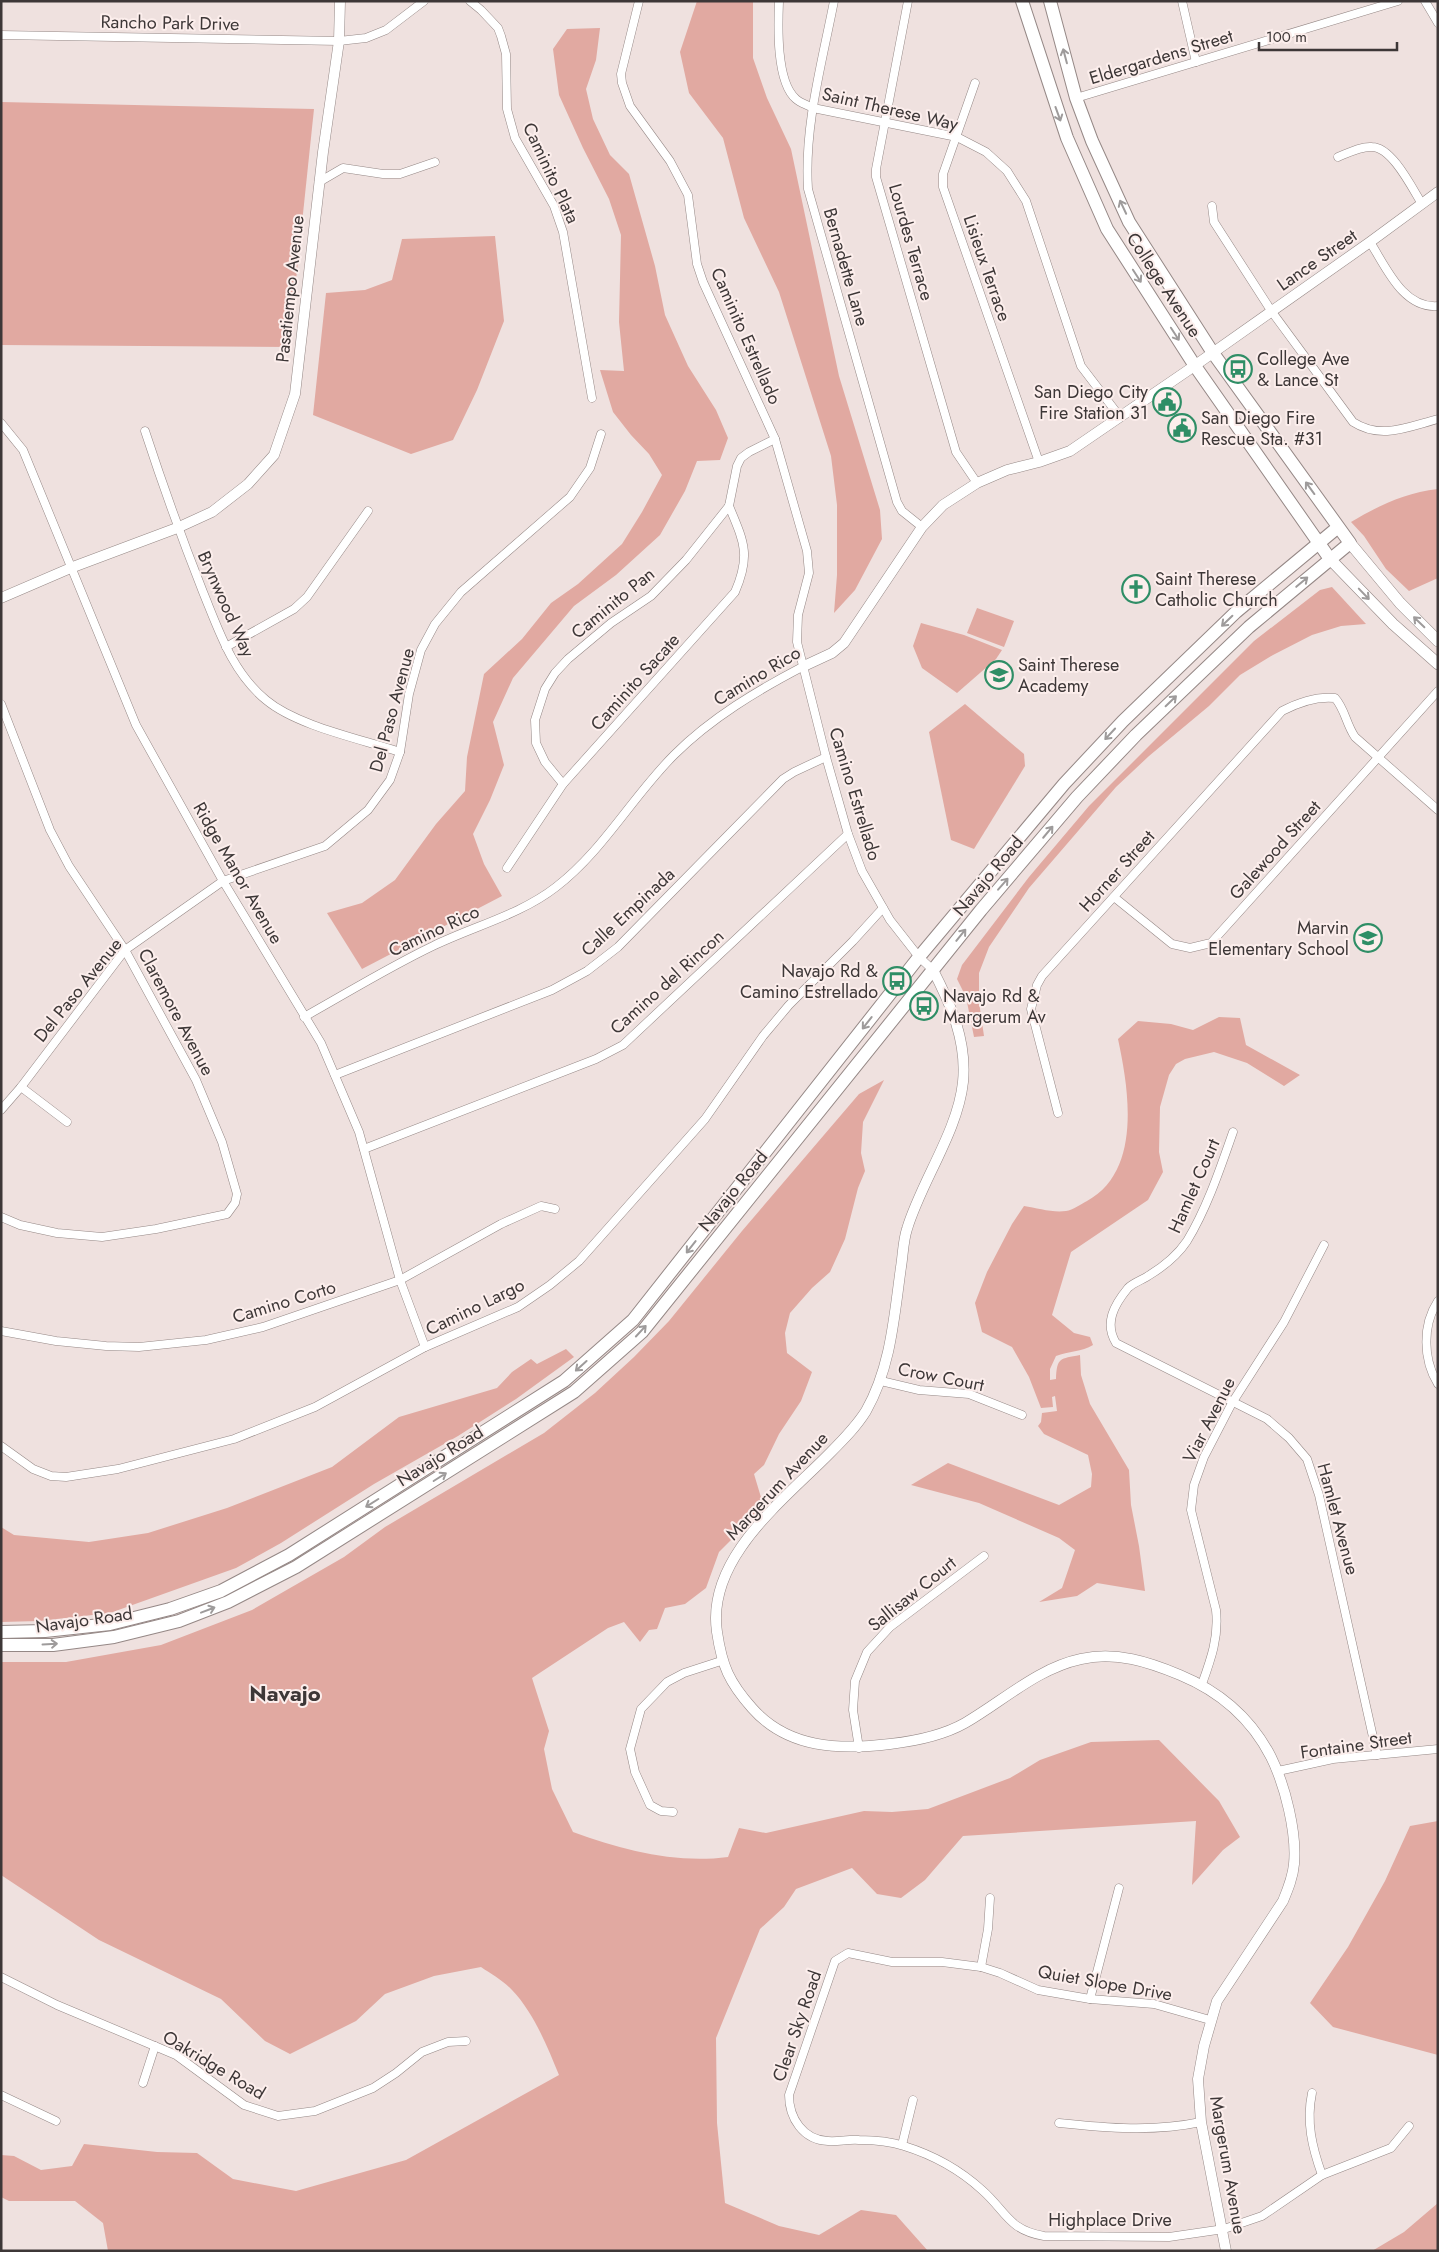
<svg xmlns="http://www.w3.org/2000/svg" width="1439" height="2252" font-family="Jost,sans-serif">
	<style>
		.green { fill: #e1a9a1 }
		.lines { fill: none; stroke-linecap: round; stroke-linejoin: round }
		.minor-casing { stroke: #958886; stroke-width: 9 }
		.tertiary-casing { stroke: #958886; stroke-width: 11 }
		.secondary-casing { stroke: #958886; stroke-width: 12 }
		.primary-casing { stroke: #958886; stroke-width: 14 }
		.minor { stroke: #fff; stroke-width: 8 }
		.tertiary { stroke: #fff; stroke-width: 10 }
		.secondary { stroke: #fff; stroke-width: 11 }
		.primary { stroke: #fff; stroke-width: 12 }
		.oneway { stroke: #9e9b9b }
		.labels { text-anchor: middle; stroke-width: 4; stroke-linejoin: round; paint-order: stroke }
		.street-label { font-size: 18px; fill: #3d3737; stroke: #fceeec }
		.poi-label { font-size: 18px; fill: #3d3737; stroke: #fceeec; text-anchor: start }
		.district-label { font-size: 22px; font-weight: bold; fill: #3d3737; stroke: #fceeec }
	</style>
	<rect width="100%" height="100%" fill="#efe1df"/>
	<!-- green -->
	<g class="green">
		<polygon points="697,1 753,1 753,58 767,98 791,149 839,376 880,510 882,539 855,590 834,613 837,575 837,505 831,456 779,292 744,218 723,138 689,93 680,52"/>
		<polygon points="600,28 596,60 586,89 593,119 610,155 629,174 655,266 665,315 688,366 716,410 728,438 720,460 697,461 685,491 660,535 616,575 574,606 513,678 493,722 504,765 490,800 473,834 484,864 502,896 362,969 327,913 362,903 395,880 436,824 465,791 467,757 484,674 522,639 551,603 578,584 622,544 642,512 662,475 649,454 631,435 613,412 600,370 624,371 619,322 621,235 609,199 583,148 559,95 553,49 567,29"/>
		<polygon points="1,102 314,109 289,347 1,345"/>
		<polygon points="495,236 504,321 477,390 453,440 411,454 313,415 326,293 365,290 392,280 402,239"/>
		<path d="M1438,489V578L1409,591L1386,569L1364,536L1351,522C1380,505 1404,493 1438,489Z"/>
		<polygon points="1332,587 1366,624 1341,626 1312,635 1273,655 1240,675 1209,706 1149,756 1116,787 1029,888 989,947 979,973 979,1002 984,1036 974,1037 966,997 957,979 962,965 1029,877 1089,806 1254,641 1320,590"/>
		<polygon points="977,608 1014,621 1004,647 967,633"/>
		<polygon points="921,623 964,635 1002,650 996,659 957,693 922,668 913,646"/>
		<polygon points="965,704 1024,754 1025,766 974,849 951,840 929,732"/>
		<path d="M1219,1017L1240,1018L1246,1045L1300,1075L1284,1086L1247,1063L1214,1052L1185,1059L1176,1064L1169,1075L1160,1107L1159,1152L1163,1172L1148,1200L1071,1252L1052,1315L1074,1333L1090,1337L1093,1345C1082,1352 1068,1351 1056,1356L1050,1369V1380L1056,1379C1057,1357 1060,1359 1080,1355L1081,1375L1090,1404L1129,1470L1131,1505L1139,1546L1145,1591L1097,1583L1077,1596L1039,1602L1062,1588L1075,1550L1059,1538L979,1503L911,1485L948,1463L1059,1505L1091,1487L1092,1474L1088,1455L1044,1434L1038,1426L1041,1422L1042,1413L1057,1411L1055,1396L1052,1397L1053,1407L1041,1408L1029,1377L1012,1347L982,1332L975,1303L987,1272L1012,1224L1024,1206C1037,1208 1053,1213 1066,1211C1073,1210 1081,1204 1087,1201C1142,1171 1129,1090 1118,1039L1138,1021L1171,1024L1193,1030Z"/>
		<path d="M884,1080L863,1122L861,1153L865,1171L858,1188L845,1239L830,1272L812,1288L790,1313L785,1333L787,1353L812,1372L801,1401L779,1434L764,1465L754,1474L763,1504L740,1531L719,1552L706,1588L685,1604L665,1608L657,1629L649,1630L640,1642L624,1622L608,1628L532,1678L549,1731L544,1749L552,1789L573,1832C623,1850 675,1864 728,1857L739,1828L766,1833L864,1811L892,1812L928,1809L1010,1778L1040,1760L1091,1742L1159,1740L1219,1801L1240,1837L1223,1850L1192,1885L1196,1821L963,1836L925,1880L901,1898L877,1894L852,1868L796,1889L784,1907L760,1929L716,2038L717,2123L725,2203L779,2226L819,2235L861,2210L896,2215L928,2251H108L103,2223L75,2201H9L1,2197V2155L14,2156L41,2170L72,2166L84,2144L157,2152L197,2153L233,2179L296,2191L406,2160L559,2075C547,2046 534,2013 512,1990C504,1981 491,1974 481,1967L434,1976L385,1994L356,2021L290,2054L265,2041L221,1999L99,1940L1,1875V1662H66L161,1645L252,1610L344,1557L385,1527L544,1433L595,1393L634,1357L669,1321L742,1231L859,1094Z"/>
		<polygon points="566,1349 574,1357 516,1399 458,1436 374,1484 281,1543 236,1568 110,1613 39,1621 1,1622 1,1527 14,1535 89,1542 148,1533 227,1508 332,1467 399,1417 497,1388 512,1372 531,1359 537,1364"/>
		<polygon points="1438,1821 1438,2055 1333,2027 1310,2003 1348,1947 1385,1881 1410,1826"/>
		<polygon points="1438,2203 1438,2251 1372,2251 1404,2232"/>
	</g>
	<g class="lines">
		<defs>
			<g id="minor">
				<polyline points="470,1 481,10 498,28 501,36 506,54 507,109 515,138 554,206 563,232 592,398"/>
				<polyline points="639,1 621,74 622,83 630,106 670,161 688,195 697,264 703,282 775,439 807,551 809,573 798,615 797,642 826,757 848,834 862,871 890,920 919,957 933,970"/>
				<path d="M779,1C778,26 776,82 796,99C800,103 808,105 813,108L957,137L986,152L1007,171L1026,201L1081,366L1120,417"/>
				<path d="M834,1C822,63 804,126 808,189L897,502L902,511L922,527"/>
				<polyline points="908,1 876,169 876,177 956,452 977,483"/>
				<polyline points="1182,1 1196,62"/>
				<polyline points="1425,1 1438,23"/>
				<polyline points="1,35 339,41 366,38 386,30 424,1"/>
				<polyline points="975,83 943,174 943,187 1039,462"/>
				<polyline points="1076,98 1398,1"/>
				<path d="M1338,157C1348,153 1361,146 1372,147C1392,147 1412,188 1422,204"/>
				<polyline points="319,182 343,168 383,174 400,174 435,162"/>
				<path d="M1212,206L1214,222L1272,312L1353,422C1381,440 1407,427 1438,419"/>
				<path d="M1370,242C1386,267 1403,309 1438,306"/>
				<polyline points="1,423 23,450 136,725 223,881 321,1043 359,1132 400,1280 425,1347"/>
				<path d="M145,431C163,486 182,539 203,592C219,631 232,672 266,700C297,726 361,739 400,752"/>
				<polyline points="226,647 294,609 307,597 368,511"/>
				<polyline points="1,704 50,830 69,866 125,950 196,1080 222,1142 237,1194 235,1203 227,1214 156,1229 102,1237 57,1233 20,1225 1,1217"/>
				<polyline points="563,784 545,762 536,743 535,720 545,689 555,673 568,659 611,623 651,596 686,560 729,506 737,466 741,458 749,452 775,439"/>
				<path d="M507,868L563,784L735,592C751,555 744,542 729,506"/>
				<polyline points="1114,897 1172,944 1190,948 1211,943 1438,691"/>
				<path d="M304,1017C347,993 389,967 433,946C474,926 520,915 556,887C603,851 632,797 674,755C711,718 758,690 804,666"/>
				<polyline points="335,1075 552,990 587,971 618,947 783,779 794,772 826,757"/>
				<polyline points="21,1087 67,1122"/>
				<polyline points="1,1110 21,1087 125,950 223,881 325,846 368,810 390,780 400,752 409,694 421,650 435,624 461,592 570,497 590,468 601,434"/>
				<path d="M1058,1113L1031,1009L1037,985L1042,976L1282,711C1299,702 1316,696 1335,698C1345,709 1346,724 1355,737L1438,810"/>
				<path d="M1233,1132C1220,1169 1207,1208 1187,1241C1177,1256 1163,1267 1148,1276C1142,1280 1133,1283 1128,1288C1114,1305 1104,1323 1116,1343L1267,1419L1289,1438L1307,1459L1319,1495L1377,1755"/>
				<polyline points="364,1149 596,1059 623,1045 848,834"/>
				<path d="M1438,1301C1422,1325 1423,1360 1438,1384"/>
				<polyline points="1,1331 56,1341 106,1346 139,1347 206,1340 263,1327 400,1280 501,1224 541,1206 555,1209"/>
				<polyline points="881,1381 919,1390 969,1394 1022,1415"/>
				<polyline points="1,1446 33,1469 51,1476 66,1477 118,1469 234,1439 315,1407 425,1347 518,1307 550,1285 579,1261 705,1119 763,1036 789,1005 853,941 883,908"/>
				<path d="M1202,1684C1211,1659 1219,1637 1216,1610L1191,1510L1194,1485L1204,1457L1232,1403L1284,1322L1324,1245"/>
				<polyline points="859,1748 853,1710 855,1681 867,1652 890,1627 984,1556"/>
				<polyline points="1278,1771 1333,1759 1438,1749"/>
				<polyline points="673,1812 661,1811 650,1805 635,1772 630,1749 641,1709 667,1682 684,1673 721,1661"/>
				<polyline points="981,1967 988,1929 990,1898"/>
				<polyline points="1,1977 57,2005 176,2055 244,2105 278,2116 315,2111 373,2088 396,2073 422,2052 448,2042 466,2041"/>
				<polyline points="1090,1999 1119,1888"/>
				<path d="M1210,2020L1154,2004L1090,1999L1038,1990L1000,1973L981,1967L942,1962H892L848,1953L835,1961L789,2095C789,2118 803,2140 828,2141C838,2142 849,2139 859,2140C874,2140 889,2141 904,2146C933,2155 959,2169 982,2190C1006,2211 1008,2230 1044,2236L1169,2237L1224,2229L1262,2216L1322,2175L1391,2148L1409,2126"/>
				<polyline points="143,2083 155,2046"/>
				<path d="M1312,2093C1306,2122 1312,2147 1322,2175"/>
				<polyline points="1,2095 56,2121"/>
				<path d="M1059,2123C1106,2128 1154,2132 1201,2122"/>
				<polyline points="902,2145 913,2100"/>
			</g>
			<g id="tertiary">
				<polyline points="1,598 73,567 177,528 212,512 248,484 274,455 295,394 323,152 339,41 340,1"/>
				<polyline points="804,666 832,653 844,643 922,527 943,505 977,483 1007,470 1039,462 1070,451 1187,371 1370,242 1438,192"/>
				<path d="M933,970C951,1005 967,1041 963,1082C958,1131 921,1182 907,1229C903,1241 903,1255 901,1267C894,1317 891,1367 866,1411C856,1427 843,1440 830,1453C784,1500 706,1558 717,1632C722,1666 729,1682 752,1708C788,1749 840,1750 890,1744C916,1741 942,1736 965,1723C1003,1701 1038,1668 1081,1659C1116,1651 1149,1662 1180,1675C1221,1692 1251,1718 1271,1757C1285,1785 1297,1833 1294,1864C1293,1877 1288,1889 1283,1901L1217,2001L1204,2046L1198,2079L1201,2122L1226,2251"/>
			</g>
			<g id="secondary">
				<polyline points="1350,543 1400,603 1438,641"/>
				<polyline points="1330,559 1393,624 1438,664"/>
			</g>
			<g id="primary">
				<polyline points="1022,1 1067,138 1107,229 1195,366 1330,559"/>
				<polyline points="1,1632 45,1631 110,1624 170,1609 221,1591 289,1555 564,1381 633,1320 919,957 1064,784 1123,721 1236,612 1337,528"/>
				<polyline points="1,1645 53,1645 114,1637 179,1621 228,1602 296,1567 574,1392 642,1332 981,910 1077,797 1136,735 1249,627 1350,543 1213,353 1129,222 1092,141 1076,98 1050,1"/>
			</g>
		</defs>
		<!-- minor casing -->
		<use href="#minor" class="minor-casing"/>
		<!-- tertiary casing -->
		<use href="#tertiary" class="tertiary-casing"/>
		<!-- secondary casing -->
		<use href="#secondary" class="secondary-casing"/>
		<!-- primary casing -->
		<use href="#primary" class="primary-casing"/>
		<!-- minor -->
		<use href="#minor" class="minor"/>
		<!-- tertiary -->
		<use href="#tertiary" class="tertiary"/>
		<!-- secondary -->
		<use href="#secondary" class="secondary"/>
		<!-- primary -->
		<use href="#primary" class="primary"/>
	</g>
	<!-- one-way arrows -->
	<defs><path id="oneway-shaft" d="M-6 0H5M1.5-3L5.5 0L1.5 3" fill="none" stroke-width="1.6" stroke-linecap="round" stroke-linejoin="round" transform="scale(1.25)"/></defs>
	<g class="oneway">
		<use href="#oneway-shaft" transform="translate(1065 56) rotate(-105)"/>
		<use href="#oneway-shaft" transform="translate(1058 114) rotate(70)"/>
		<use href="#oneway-shaft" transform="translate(1123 207) rotate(-115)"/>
		<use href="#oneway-shaft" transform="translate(1137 276) rotate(57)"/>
		<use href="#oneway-shaft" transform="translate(1175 334) rotate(57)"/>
		<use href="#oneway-shaft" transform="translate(1310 488) rotate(-126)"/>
		<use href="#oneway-shaft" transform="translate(1302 582) rotate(-40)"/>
		<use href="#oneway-shaft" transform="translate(1364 594) rotate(46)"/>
		<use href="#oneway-shaft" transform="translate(1227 621) rotate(136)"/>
		<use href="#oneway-shaft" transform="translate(1419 622) rotate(-136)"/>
		<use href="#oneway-shaft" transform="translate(1171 701) rotate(-44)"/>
		<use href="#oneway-shaft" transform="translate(1110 734) rotate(133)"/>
		<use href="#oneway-shaft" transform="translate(1048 832) rotate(-50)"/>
		<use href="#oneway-shaft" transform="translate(1003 884) rotate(-49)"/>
		<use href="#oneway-shaft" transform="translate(961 935) rotate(-51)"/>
		<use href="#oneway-shaft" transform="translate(867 1023) rotate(128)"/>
		<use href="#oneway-shaft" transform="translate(691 1247) rotate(128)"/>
		<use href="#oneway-shaft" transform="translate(641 1331) rotate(-47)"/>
		<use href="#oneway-shaft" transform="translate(581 1366) rotate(138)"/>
		<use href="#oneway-shaft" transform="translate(440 1477) rotate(-32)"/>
		<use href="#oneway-shaft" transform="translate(372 1503) rotate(148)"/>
		<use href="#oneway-shaft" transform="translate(208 1610) rotate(-21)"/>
		<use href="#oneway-shaft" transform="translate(50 1644) rotate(-3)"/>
	</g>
	<!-- icons -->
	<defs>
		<symbol id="bus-ring" viewBox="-11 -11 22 22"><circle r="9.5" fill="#fceeec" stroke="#2f8e66" stroke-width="1.5"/><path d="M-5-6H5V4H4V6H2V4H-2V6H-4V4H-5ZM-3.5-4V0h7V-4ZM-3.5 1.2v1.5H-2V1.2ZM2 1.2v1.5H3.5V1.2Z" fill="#2f8e66"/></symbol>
		<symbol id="civic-ring" viewBox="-11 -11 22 22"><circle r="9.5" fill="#fceeec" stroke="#2f8e66" stroke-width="1.5"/><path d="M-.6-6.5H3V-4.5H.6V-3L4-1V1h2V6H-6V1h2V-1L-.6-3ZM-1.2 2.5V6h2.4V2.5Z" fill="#2f8e66"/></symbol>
		<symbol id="church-ring" viewBox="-11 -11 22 22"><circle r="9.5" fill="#fceeec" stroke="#2f8e66" stroke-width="1.5"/><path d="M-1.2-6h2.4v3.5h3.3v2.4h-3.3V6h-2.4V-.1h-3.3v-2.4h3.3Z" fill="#2f8e66"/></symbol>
		<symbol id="school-ring" viewBox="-11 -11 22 22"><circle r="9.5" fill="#fceeec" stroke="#2f8e66" stroke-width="1.5"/><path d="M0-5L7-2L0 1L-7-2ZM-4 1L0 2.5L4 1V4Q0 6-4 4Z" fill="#2f8e66"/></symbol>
	</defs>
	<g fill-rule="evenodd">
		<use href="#bus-ring" x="1222" y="353" width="32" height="32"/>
		<use href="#civic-ring" x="1151" y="386" width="32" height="32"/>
		<use href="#civic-ring" x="1166" y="412" width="32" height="32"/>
		<use href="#church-ring" x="1120" y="573" width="32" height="32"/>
		<use href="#school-ring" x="983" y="659" width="32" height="32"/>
		<use href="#school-ring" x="1352" y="922" width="32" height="32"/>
		<use href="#bus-ring" x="881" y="965" width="32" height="32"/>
		<use href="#bus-ring" x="908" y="990" width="32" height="32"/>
	</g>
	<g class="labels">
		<!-- street labels -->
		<g class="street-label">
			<text transform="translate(170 23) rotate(1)" y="6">Rancho Park Drive</text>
			<text transform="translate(1161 57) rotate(-17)" y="6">Eldergardens Street</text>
			<text transform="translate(890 109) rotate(13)" y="6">Saint Therese Way</text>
			<text transform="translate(551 173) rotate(65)" y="6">Caminito Plata</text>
			<text transform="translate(911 242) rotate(74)" y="6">Lourdes Terrace</text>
			<text transform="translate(1317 260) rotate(-35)" y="6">Lance Street</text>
			<text transform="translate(846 267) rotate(74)" y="6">Bernadette Lane</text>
			<text transform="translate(987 268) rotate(71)" y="6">Lisieux Terrace</text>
			<text transform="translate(1164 285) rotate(57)" y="6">College Avenue</text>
			<text transform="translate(290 289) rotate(-84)" y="6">Pasatiempo Avenue</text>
			<text transform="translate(746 336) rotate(66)" y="6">Caminito Estrellado</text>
			<text transform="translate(613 603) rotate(-39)" y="6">Caminito Pan</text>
			<text transform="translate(226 604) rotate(66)" y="6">Brynwood Way</text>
			<text transform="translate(757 676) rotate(-31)" y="6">Camino Rico</text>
			<text transform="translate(635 682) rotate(-48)" y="6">Caminito Sacate</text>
			<text transform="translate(392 710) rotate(-75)" y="6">Del Paso Avenue</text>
			<text transform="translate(855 794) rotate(73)" y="6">Camino Estrellado</text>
			<text transform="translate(1275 850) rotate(-48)" y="6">Galewood Street</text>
			<text transform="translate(1117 871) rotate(-48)" y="6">Horner Street</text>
			<text transform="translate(238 873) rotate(60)" y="6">Ridge Manor Avenue</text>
			<text transform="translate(988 876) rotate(-50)" y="6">Navajo Road</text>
			<text transform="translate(628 912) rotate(-43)" y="6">Calle Empinada</text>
			<text transform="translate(434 931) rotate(-25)" y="6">Camino Rico</text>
			<text transform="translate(667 982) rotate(-42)" y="6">Camino del Rincon</text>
			<text transform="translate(78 990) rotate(-51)" y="6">Del Paso Avenue</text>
			<text transform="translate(176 1012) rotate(62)" y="6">Claremore Avenue</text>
			<text transform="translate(1194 1186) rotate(-66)" y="6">Hamlet Court</text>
			<text transform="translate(733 1191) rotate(-51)" y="6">Navajo Road</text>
			<text transform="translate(284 1302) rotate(-17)" y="6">Camino Corto</text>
			<text transform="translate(475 1307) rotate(-26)" y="6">Camino Largo</text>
			<text transform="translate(941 1377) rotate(11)" y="6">Crow Court</text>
			<text transform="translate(1209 1420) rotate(-63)" y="6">Viar Avenue</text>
			<text transform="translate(440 1456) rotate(-32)" y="6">Navajo Road</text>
			<text transform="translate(777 1486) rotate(-47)" y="6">Margerum Avenue</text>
			<text transform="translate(1338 1519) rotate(75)" y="6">Hamlet Avenue</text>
			<text transform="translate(912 1594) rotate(-39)" y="6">Sallisaw Court</text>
			<text transform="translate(84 1620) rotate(-8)" y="6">Navajo Road</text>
			<text transform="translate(1356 1745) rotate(-8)" y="6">Fontaine Street</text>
			<text transform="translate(1105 1983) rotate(10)" y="6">Quiet Slope Drive</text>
			<text transform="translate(797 2026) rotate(-71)" y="6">Clear Sky Road</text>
			<text transform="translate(214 2065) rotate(31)" y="6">Oakridge Road</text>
			<text transform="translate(1228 2165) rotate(80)" y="6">Margerum Avenue</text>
			<text x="1110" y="2226">Highplace Drive</text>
		</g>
		<!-- poi labels -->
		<g class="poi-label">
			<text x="1257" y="365">College Ave<tspan x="1257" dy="21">&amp; Lance St</tspan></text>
			<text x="1148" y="398" text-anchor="end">San Diego City<tspan x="1148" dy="21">Fire Station 31</tspan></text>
			<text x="1201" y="424">San Diego Fire<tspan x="1201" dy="21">Rescue Sta. #31</tspan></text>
			<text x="1155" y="585">Saint Therese<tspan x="1155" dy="21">Catholic Church</tspan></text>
			<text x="1018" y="671">Saint Therese<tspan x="1018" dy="21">Academy</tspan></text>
			<text x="1349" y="934" text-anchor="end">Marvin<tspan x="1349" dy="21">Elementary School</tspan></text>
			<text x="878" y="977" text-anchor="end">Navajo Rd &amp;<tspan x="878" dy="21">Camino Estrellado</tspan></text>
			<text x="943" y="1002">Navajo Rd &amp;<tspan x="943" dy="21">Margerum Av</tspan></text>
		</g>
		<!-- district labels -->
		<g class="district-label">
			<text x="285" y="1701">Navajo</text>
		</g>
	</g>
	<!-- border -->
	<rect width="1439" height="2252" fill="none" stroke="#3d3737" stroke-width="5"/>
	<!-- scale -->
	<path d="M1259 42v8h138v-8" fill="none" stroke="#3d3737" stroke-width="2.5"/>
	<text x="1266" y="42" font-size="15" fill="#3d3737" stroke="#fceeec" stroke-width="4" paint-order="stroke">100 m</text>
</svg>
